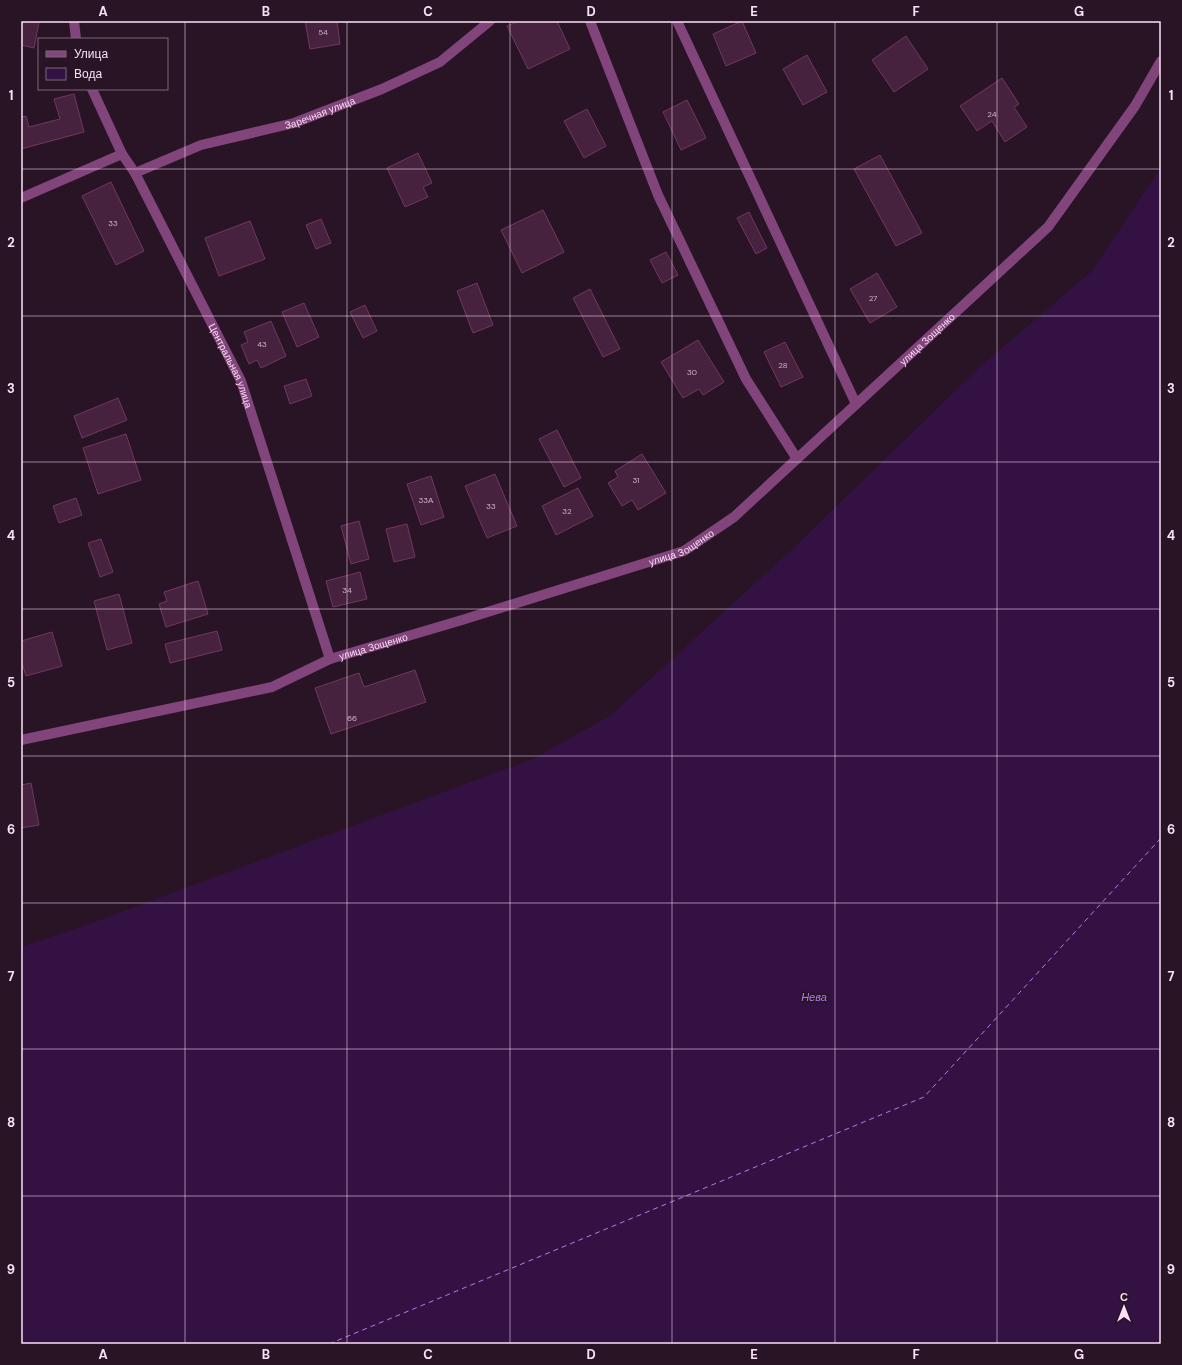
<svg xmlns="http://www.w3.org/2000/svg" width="1182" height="1365" font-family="'DM Sans',sans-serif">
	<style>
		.water { fill: #331243 }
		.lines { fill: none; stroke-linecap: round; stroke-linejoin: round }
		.ferry { stroke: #b57aee; stroke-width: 1; stroke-dasharray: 5 4; stroke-linecap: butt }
		.building { fill: #47223e; stroke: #703762 }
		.minor { stroke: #81457c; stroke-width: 10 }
		.grid { fill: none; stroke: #fbdff7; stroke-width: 1; stroke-opacity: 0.55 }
		.labels { text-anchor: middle; stroke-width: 3.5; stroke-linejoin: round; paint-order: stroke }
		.number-label { font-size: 8px; fill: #ceb0c9 }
		.street-label { font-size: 10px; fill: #fbdff7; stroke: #281424 }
		.water-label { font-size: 11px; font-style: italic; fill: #b57aee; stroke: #281424 }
		.neatline { fill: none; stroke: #fbdff7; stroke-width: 1.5 }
		.grid-label { font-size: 13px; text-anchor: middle; font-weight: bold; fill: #fbdff7 }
	</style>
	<rect width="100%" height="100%" fill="#281424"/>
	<!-- water -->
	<polygon class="water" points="1161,167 1161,1344 21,1344 21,947 78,928 535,758 611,715 786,555 982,365 1092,271"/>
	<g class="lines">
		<!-- ferry -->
		<polyline class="ferry" points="329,1344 924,1097 1161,838"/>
	</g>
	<!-- building -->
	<g class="building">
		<polygon points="22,21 39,22 34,48 21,45 21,27"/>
		<polygon points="305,21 337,21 340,44 310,49"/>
		<polygon points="519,21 557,21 570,49 528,69 507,26"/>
		<polygon points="742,21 756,53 726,66 713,34"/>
		<polygon points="906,36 928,69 894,92 872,60"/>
		<polygon points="807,55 827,92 803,105 783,69"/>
		<polygon points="1002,78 1019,104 1014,107 1027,127 1005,142 992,121 977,131 960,106"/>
		<polygon points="74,94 84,132 21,149 21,117 26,116 29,127 60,119 54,99"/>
		<polygon points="687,100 706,138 681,150 663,112"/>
		<polygon points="587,109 606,146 584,158 564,121"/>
		<polygon points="418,153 432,183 423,187 428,197 405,207 387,168"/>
		<polygon points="880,155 922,233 896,246 854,169"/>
		<polygon points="111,182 144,251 116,265 82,196"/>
		<polygon points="543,210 564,252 522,273 501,230"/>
		<polygon points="749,212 767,248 756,254 737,218"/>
		<polygon points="321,219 331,243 316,249 306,225"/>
		<polygon points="250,221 265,259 219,276 205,238"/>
		<polygon points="666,252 678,275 662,283 650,260"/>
		<polygon points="877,273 897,307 870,323 850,289"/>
		<polygon points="477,283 493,325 473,333 457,291"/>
		<polygon points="590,289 620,349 603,357 573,298"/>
		<polygon points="304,303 319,337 297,347 282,312"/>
		<polygon points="365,305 377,331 363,338 350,312"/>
		<polygon points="271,321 286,356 261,368 257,360 249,364 241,345 248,342 244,332"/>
		<polygon points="698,340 724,382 703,395 699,389 683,398 661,362"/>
		<polygon points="785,342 803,377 781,387 764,352"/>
		<polygon points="306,379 312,396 290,404 284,386"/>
		<polygon points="118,398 127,420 82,438 74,416"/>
		<polygon points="557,430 581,478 564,487 539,439"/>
		<polygon points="126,434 141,480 98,494 83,448"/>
		<polygon points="642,454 666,493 638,510 632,500 622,506 608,483 618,477 615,471"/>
		<polygon points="495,474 517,526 487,538 465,486"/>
		<polygon points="431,476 444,517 421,525 407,484"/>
		<polygon points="578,488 593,516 556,535 542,506"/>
		<polygon points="76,498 82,515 59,523 53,506"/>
		<polygon points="359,521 369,559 351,564 341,526"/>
		<polygon points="407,524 415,557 394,562 386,529"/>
		<polygon points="101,539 113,572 100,577 88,543"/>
		<polygon points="360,572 367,599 333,607 326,581"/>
		<polygon points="198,581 208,614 166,627 159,604 167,601 164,592"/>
		<polygon points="119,594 132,643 107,650 94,601"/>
		<polygon points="217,631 222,650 170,663 165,644"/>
		<polygon points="52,632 62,666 26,676 21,660 21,641"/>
		<polygon points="415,670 426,702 331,734 315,688 359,673 364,687"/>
		<polygon points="31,783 39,825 21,828 21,785"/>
	</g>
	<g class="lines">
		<!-- minor -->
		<g class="minor">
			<polyline points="74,21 76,39"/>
			<polyline points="590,21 658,195 746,379 797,459"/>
			<polyline points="677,21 856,404"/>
			<path id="s1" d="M92,89L122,154L135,173L241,381L330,659"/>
			<path id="s2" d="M135,173L201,145L294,123L382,89L440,62L490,21"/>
			<polyline points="21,198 122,154"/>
			<path id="s3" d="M21,740L272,687L330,659L462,620L684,551L734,517L1048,227L1135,106L1161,61"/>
		</g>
	</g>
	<!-- grid -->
	<path class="grid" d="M185,21V1344M347,21V1344M510,21V1344M672,21V1344M835,21V1344M997,21V1344M21,169H1161M21,316H1161M21,462H1161M21,609H1161M21,756H1161M21,903H1161M21,1049H1161M21,1196H1161"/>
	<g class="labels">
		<!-- number labels -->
		<g class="number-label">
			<text x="323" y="35">54</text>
			<text x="992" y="117">24</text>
			<text x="113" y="226">33</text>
			<text x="873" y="301">27</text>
			<text x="262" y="347">43</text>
			<text x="783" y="368">28</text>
			<text x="692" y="375">30</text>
			<text x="636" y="483">31</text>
			<text x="426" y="503">33А</text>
			<text x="491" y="509">33</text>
			<text x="567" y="514">32</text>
			<text x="347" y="593">34</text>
			<text x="352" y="721">66</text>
		</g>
		<!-- street labels -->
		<g class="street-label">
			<text dy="4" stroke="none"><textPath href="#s2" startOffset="195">Заречная улица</textPath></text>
			<text dy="4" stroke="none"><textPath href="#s3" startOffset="1014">улица Зощенко</textPath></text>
			<text dy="4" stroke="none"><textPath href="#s1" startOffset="310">Центральная улица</textPath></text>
			<text dy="4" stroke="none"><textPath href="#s3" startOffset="690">улица Зощенко</textPath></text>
			<text dy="4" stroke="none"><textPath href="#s3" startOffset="366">улица Зощенко</textPath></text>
		</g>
		<!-- water labels -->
		<g class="water-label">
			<text x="814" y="1001">Нева</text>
		</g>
	</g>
	<!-- border -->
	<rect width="1182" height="1365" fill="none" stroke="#281424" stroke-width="44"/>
	<!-- legend -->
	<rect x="38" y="38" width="130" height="52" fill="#281424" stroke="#7c6578"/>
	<rect x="46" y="51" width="20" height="6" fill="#81457c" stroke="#7c6578"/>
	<text x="74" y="58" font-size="12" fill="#fbdff7">Улица</text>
	<rect x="46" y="68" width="20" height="12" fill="#331243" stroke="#7c6578"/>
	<text x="74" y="78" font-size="12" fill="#fbdff7">Вода</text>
	<!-- north arrow -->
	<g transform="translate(1124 1307)" stroke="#281424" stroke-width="3" paint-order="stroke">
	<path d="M0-3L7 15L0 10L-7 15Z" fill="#fbdff7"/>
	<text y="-6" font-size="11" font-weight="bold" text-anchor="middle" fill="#fbdff7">С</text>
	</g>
	<rect x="22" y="22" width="1138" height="1321" class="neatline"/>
	<g class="grid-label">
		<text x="103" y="16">A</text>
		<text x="266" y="16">B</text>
		<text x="428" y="16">C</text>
		<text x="591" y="16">D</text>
		<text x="754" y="16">E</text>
		<text x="916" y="16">F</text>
		<text x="1079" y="16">G</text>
		<text x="11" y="100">1</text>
		<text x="1171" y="100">1</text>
		<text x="11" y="247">2</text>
		<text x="1171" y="247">2</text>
		<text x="11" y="393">3</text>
		<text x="1171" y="393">3</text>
		<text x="11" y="540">4</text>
		<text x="1171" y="540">4</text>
		<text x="11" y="687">5</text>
		<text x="1171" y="687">5</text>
		<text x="11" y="834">6</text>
		<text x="1171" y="834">6</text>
		<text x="11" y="981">7</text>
		<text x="1171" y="981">7</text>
		<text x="11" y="1127">8</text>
		<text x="1171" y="1127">8</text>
		<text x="11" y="1274">9</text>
		<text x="1171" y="1274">9</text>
		<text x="103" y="1359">A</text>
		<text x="266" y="1359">B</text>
		<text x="428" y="1359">C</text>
		<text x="591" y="1359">D</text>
		<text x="754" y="1359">E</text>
		<text x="916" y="1359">F</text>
		<text x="1079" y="1359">G</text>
	</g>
</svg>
